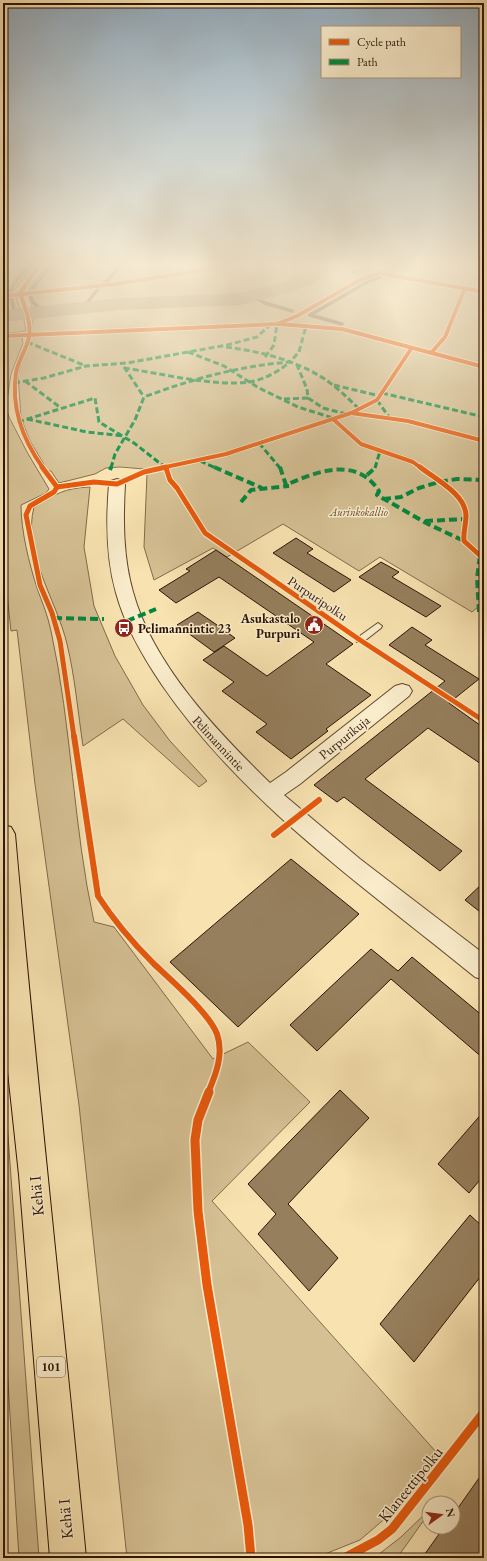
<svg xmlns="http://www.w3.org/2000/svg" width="487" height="1561" font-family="'EB Garamond',serif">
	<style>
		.green { fill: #d5c093; stroke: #806a4c }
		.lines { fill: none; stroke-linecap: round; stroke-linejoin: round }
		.stream { stroke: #7d6548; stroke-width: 3.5 }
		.river { fill: #b39c76; fill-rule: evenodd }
		.building { fill: #967f5d; stroke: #2c1304 }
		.lane-casing { stroke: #5f472f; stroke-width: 2 }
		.street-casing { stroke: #5f472f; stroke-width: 2 }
		.highway-casing { stroke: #2c1304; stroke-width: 2 }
		.lane { fill: #faedcc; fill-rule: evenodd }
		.street { fill: #faedcc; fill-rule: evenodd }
		.highway { fill: #f8e3b0; fill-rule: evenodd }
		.quiet-far1 { stroke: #00873e; stroke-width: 3; stroke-dasharray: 6 3; stroke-linecap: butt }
		.quiet { stroke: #00873e; stroke-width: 4; stroke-dasharray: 8 4; stroke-linecap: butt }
		.cycleway-far3-casing { stroke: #faedcc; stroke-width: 5.5 }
		.cycleway-far2-casing { stroke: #faedcc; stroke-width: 7 }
		.cycleway-far1-casing { stroke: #faedcc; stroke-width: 9 }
		.cycleway-casing { stroke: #faedcc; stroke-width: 12 }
		.cycleway-far3 { stroke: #e8590c; stroke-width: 4 }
		.cycleway-far2 { stroke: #e8590c; stroke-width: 5 }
		.cycleway-far1 { stroke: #e8590c; stroke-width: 6 }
		.cycleway { stroke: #e8590c; stroke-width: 9 }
		.labels { text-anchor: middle; stroke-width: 3; stroke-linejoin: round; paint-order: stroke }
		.far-park-label { font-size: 11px; font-style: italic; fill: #5f472f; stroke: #faedcc }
		.shield { fill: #faedcc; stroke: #6a5440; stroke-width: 1 }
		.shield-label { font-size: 12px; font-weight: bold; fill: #2c1304 }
		.street-label { font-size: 13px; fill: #2c1304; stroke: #faedcc }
		.poi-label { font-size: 13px; font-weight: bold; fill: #2c1304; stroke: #faedcc; text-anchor: end }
		.near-street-label { font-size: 16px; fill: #2c1304; stroke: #faedcc }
	</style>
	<rect width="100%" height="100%" fill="#f8e3b0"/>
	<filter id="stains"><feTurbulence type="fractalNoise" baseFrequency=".005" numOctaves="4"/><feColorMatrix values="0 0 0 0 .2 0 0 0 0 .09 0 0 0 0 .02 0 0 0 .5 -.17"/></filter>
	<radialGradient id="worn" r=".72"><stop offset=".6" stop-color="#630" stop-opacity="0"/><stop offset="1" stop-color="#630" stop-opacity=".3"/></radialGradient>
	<!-- green -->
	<g class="green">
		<polygon points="3,264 35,264 14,291 3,294"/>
		<polygon points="47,264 484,264 484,602 472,612 380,557 359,571 283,524 227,557 213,548 154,580 144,547 147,474 144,469 120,467 106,468 95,474 59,483 51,471 48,471 30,441 21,418 18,375 34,316 29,295 30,287"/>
		<polygon points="16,296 20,310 3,312 3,300"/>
		<polygon points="23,315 26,331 3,334 3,318"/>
		<path d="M18,336L22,338L23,343L11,374L6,407L9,417L27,452L49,489L46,493L21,505C21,531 29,563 37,588C42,602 48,616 51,631C72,727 73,826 94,922L114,927L213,1059L248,1042L310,1102L212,1201L437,1453L394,1511L360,1540L315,1558H127L79,1105L35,784L17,630L11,631L3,557V338Z"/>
		<path d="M90,487L84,547L94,606L115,656L143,705L170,741L207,781L199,787L123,719L83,746C78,713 75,677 67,644C57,601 22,552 34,507C56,494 64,488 90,487Z"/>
		<polygon points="3,1068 39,1558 19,1558 3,1303"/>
		<polygon points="429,1510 429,1513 397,1558 374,1558 401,1537"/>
	</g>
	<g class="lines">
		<!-- stream -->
		<g class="stream">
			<polyline points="104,284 123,264"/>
			<polyline points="33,288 52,264"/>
			<polyline points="10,292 16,280 31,264"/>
			<polyline points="11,296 15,315"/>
			<polyline points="30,296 33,302 43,312"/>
			<polyline points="254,297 265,303 292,311"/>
			<polyline points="82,309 99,288"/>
			<polyline points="310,315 369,281 380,277"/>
			<polyline points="310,315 342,324"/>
		</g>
		<!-- river -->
		<polygon class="river" points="322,264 344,264 341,268 312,284 291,292 241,305 121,310 3,322 3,310 121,298 241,293 277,284 298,276"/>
	</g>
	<!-- building -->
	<g class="building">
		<polygon points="296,538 313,549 307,553 351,580 334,592 273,553"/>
		<polygon points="216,550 353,644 326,664 371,695 326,729 328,731 291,759 256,732 267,724 222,691 234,682 203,660 224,646 267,676 314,642 219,577 176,603 159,590 190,571 186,569"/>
		<polygon points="381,562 399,572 392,577 441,606 426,617 359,577"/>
		<polygon points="198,612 217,625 235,638 214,652 177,625"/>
		<polygon points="412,627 432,640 425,645 479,679 449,703 484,728 484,766 428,728 365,779 462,851 440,871 344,797 337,802 314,785 445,681 389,645"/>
		<polygon points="291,859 359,914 238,1027 170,962"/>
		<polygon points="484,882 484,915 465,900"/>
		<polygon points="371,949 398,971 412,957 484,1017 484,1059 391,979 317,1051 290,1025"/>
		<polygon points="340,1090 369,1118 288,1204 338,1258 309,1291 258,1234 276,1214 248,1184"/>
		<polygon points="484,1111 484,1175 469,1193 438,1164"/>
		<polygon points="470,1215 484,1228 484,1272 414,1362 380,1324"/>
		<polygon points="484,1471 484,1558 422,1558 444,1527 453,1527 453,1515"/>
	</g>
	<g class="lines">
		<defs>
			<polygon id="lane" points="378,623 382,626 381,628 363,642 357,642 356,640 357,638"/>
			<path id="street" d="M117,479L123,481L125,484C123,520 123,557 133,592C153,665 217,731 270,783L286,772L395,686L402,684L409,686L412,691L409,696L300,784L284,795L360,859L484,954V980L475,977C365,887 244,804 162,685C143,657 125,626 116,593C106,558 106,520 109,484L111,481Z"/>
			<path id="highway" d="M3,825L11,827L15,834C36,1076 63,1317 86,1558H50L19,1175L8,1072L3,998Z"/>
		</defs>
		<!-- lane casing -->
		<use href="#lane" class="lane-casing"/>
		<!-- street casing -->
		<use href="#street" class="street-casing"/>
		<!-- highway casing -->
		<use href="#highway" class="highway-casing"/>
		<!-- lane -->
		<use href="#lane" class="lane"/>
		<!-- street -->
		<use href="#street" class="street"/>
		<!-- highway -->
		<use href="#highway" class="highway"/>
		<!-- quiet-far1 -->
		<g class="quiet-far1">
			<polyline points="352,273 373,264"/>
			<polyline points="27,342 86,366"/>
			<path d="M226,347C264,352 304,362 334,386C343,393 351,401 359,409"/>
			<polyline points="188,352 224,366 259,388 298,407 333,418"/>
			<polyline points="265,357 274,345 277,324"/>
			<polyline points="124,367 144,397"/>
			<path d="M124,368C159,373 215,387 249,382C264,380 279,371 290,362"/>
			<polyline points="25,381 61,408"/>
			<polyline points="14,383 44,378 86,366 127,363 227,345 257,337 270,325"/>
			<polyline points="334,385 380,396"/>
			<polyline points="382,393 484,417"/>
			<polyline points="308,398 323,408 346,414"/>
			<polyline points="284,399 308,398 307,389 297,365"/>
			<polyline points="377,400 389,417"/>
			<polyline points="27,419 87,432 124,436"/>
			<polyline points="18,422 95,398 99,422 134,443 166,468"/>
			<polyline points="259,443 280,468"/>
			<polyline points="200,461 216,468"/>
			<path d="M111,468L115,454L135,420L144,397C192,379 239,366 290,362L299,352L306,326"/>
			<polyline points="375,468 380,451"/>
		</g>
		<!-- quiet -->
		<g class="quiet">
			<polyline points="214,467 262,488"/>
			<path d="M280,467L286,485C318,471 356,456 379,491L377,495L428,524L464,541"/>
			<polyline points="110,470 111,467"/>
			<polyline points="367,475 376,467"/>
			<polyline points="383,499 401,497 419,488 439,482 457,479 484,480"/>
			<polyline points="241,502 251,490 289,486"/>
			<polyline points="425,521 465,519"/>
			<polyline points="479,612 477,578 480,556"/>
			<polyline points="54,618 104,619"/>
			<polyline points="127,621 156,609"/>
		</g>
		<defs>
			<g id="cycleway-far3">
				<path d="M40,264L20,293C25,308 33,325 28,341C25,352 18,361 16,373C11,407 23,440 43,468"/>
				<polyline points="378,273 484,292"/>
				<polyline points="3,296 116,284 240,264"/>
				<polyline points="279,324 342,329 484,367"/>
				<polyline points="3,336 277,324 297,316 360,280 405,264"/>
				<polyline points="431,353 445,337 465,288"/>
				<polyline points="351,413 408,421 484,441"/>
				<polyline points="333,419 361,444 413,462 421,468"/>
				<polyline points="161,468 226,454 351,413 377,400 411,349"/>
			</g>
			<g id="cycleway-far2">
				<polyline points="42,467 57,487 54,492 30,506 26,515 40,585 52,613 60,641 74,737"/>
				<path d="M420,467C435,479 466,494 466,516C466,525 463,532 464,541L484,559"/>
				<polyline points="166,468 170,480 177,488 205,533 360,640 484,721"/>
				<polyline points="57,487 94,482 117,484 144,472 166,467"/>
			</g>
			<g id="cycleway-far1">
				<path d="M74,736L98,896C114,921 133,943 154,964C171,980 209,1013 217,1034C224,1054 216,1074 208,1093"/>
				<polyline points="274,835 319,800"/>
			</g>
			<g id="cycleway">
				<polyline points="209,1092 198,1120 195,1140 198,1211 207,1285 248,1525 251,1558"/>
				<polyline points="344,1558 378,1540 392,1529 484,1412"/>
			</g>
		</defs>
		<!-- cycleway-far3 casing -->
		<use href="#cycleway-far3" class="cycleway-far3-casing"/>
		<!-- cycleway-far2 casing -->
		<use href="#cycleway-far2" class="cycleway-far2-casing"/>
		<!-- cycleway-far1 casing -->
		<use href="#cycleway-far1" class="cycleway-far1-casing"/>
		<!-- cycleway casing -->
		<use href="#cycleway" class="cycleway-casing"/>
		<!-- cycleway-far3 -->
		<use href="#cycleway-far3" class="cycleway-far3"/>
		<!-- cycleway-far2 -->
		<use href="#cycleway-far2" class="cycleway-far2"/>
		<!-- cycleway-far1 -->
		<use href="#cycleway-far1" class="cycleway-far1"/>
		<!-- cycleway -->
		<use href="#cycleway" class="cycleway"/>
	</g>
	<!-- sky -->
	<linearGradient id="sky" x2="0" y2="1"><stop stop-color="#93aaba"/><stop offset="0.55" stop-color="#fcf2db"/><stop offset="1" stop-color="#fcf2db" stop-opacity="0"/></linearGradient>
	<rect width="487" height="482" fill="url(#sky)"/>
	<!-- icons -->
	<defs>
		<symbol id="civic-disc" viewBox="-11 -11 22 22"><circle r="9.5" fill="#8f2418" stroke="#faedcc"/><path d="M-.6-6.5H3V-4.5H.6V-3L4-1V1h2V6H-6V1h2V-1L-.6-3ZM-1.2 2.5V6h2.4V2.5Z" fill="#fff"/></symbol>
		<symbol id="bus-disc" viewBox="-11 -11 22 22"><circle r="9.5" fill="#8f2418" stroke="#faedcc"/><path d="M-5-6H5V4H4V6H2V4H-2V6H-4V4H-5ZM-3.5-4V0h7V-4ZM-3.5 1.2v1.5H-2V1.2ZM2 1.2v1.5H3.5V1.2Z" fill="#fff"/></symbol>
	</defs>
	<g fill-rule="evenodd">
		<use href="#civic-disc" x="303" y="614" width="22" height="22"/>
		<use href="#bus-disc" x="113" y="617" width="22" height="22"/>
	</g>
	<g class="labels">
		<!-- far-park labels -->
		<g class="far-park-label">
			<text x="359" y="516">Aurinkokallio</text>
		</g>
		<!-- shield labels -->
		<rect class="shield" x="37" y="1357" width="28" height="20" rx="3"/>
		<g class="shield-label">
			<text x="51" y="1371">101</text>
		</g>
		<!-- street labels -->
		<g class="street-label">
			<text transform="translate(318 598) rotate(34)" y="5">Purpuripolku</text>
			<text transform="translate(344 737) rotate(-39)" y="5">Purpurikuja</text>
			<text transform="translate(219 743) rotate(47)" y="5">Pelimannintie</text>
		</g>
		<!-- poi labels -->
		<g class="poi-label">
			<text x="300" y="623">Asukastalo<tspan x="300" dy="15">Purpuri</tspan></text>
			<text x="138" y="633" text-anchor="start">Pelimannintie 23</text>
		</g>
		<!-- near-street labels -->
		<g class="near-street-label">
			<text transform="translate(36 1196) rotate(-95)" y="6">Kehä I</text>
			<text transform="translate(410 1484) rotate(-51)" y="6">Klaneettipolku</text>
			<text transform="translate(65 1519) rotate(-95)" y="6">Kehä I</text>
		</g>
	</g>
	<!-- margin -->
	<rect width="487" height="1561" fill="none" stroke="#f8e3b0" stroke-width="16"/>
	<rect x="4" y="4" width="479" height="1553" fill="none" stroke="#2c1304" stroke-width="2"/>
	<rect x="8" y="8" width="471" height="1545" fill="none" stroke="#2c1304"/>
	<!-- legend -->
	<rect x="321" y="26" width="140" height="52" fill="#faedcc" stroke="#a8967c"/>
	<rect x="329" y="39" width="20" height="6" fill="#e8590c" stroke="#a8967c"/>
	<text x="357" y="46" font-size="12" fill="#2c1304">Cycle path</text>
	<rect x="329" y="59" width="20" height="6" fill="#00873e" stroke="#a8967c"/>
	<text x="357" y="66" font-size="12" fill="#2c1304">Path</text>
	<!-- north arrow -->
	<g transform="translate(441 1515) rotate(76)"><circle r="19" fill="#faedcc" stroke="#a8967c"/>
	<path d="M0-3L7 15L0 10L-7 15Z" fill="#8f2418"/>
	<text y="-6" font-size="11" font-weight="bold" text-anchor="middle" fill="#2c1304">N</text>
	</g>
	<rect width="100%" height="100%" filter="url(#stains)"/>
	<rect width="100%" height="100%" fill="url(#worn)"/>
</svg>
